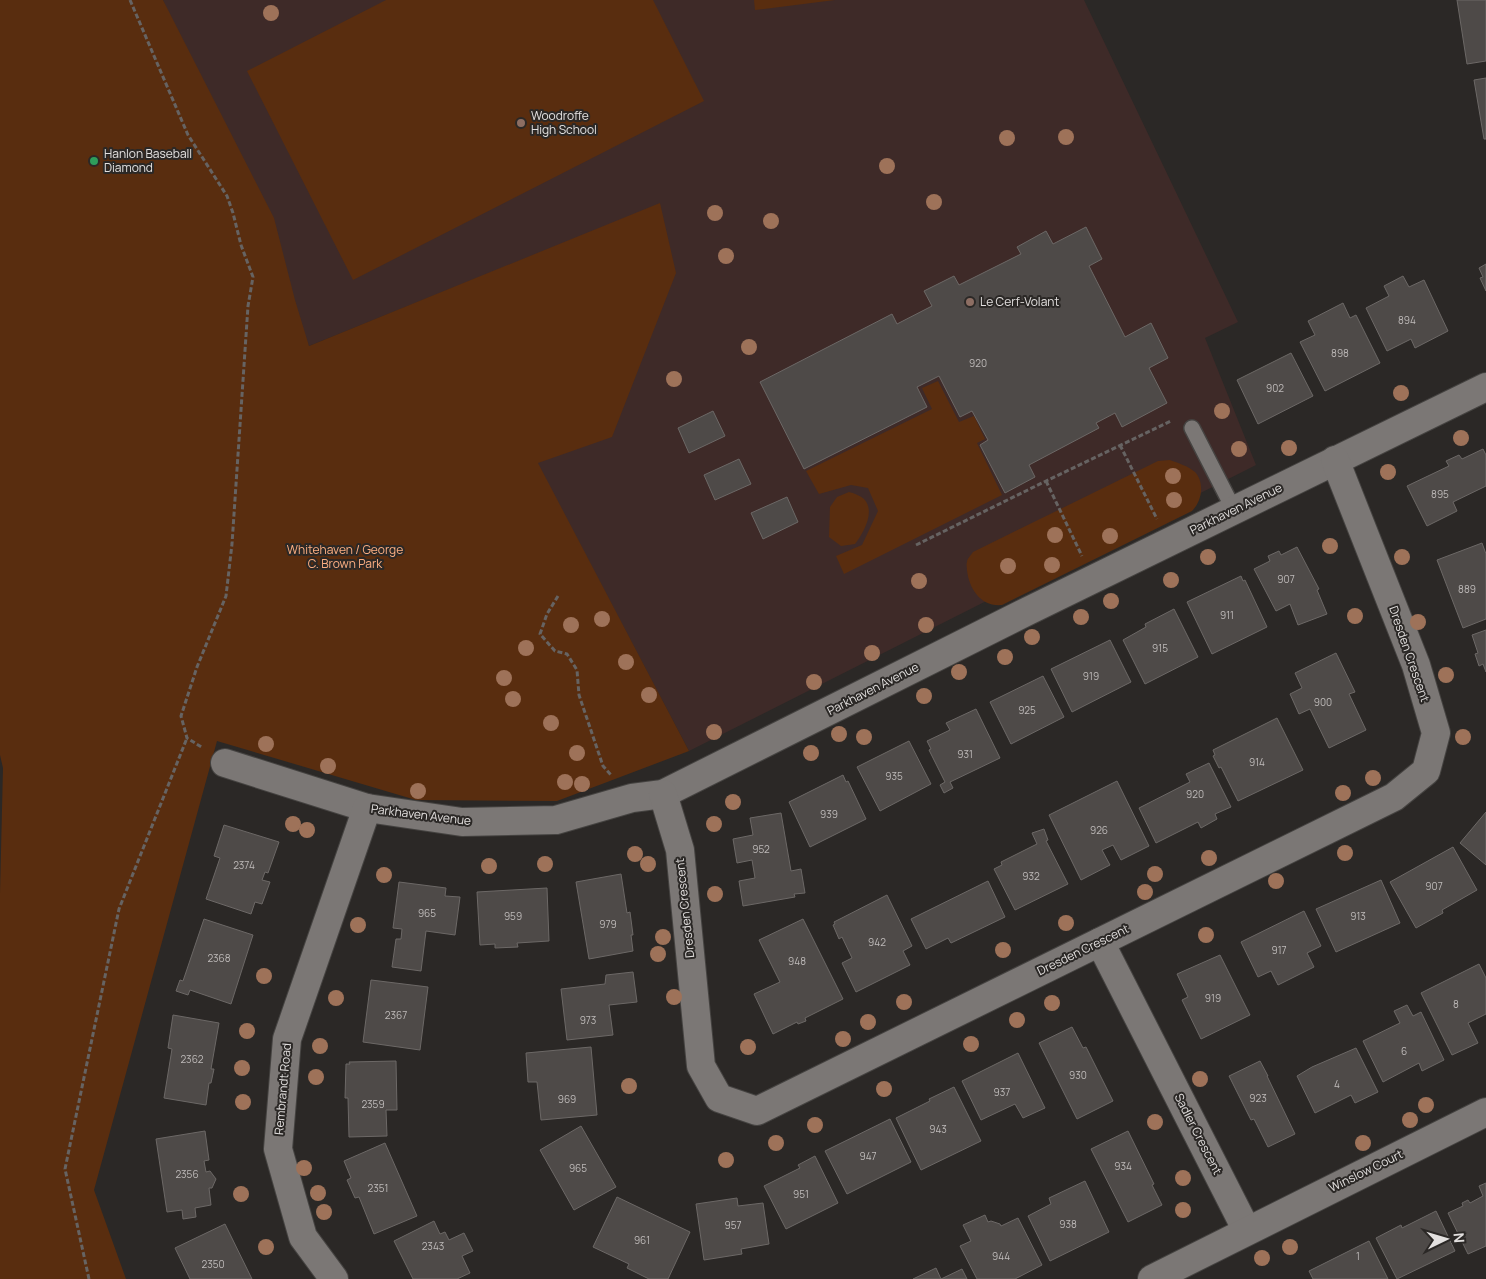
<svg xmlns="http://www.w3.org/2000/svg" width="1486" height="1279" font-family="Manrope,sans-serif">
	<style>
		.education { fill: #3e2a28 }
		.green { fill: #592d0f }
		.building { fill: #4e4a48; stroke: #6c6866 }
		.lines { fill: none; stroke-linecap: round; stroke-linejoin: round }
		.lane-casing { stroke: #454341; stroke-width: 18 }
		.street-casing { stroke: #454341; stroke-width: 30 }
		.path { stroke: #666362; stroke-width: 3; stroke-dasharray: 5 2.5; stroke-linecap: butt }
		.lane { stroke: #7b7775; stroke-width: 15 }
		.street { stroke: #7b7775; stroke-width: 28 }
		.tree { fill: #9e7259 }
		.education-dot { fill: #8d6e63; stroke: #2b2826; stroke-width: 2 }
		.leisure-dot { fill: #2e9e5b; stroke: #2b2826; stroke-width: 2 }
		.labels { text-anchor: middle; stroke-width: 4; stroke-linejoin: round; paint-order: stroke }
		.number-label { font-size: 10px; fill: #bebab9 }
		.poi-label { font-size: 12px; fill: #e3e0df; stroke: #2b2826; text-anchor: start }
		.street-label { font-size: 12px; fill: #e3e0df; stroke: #2b2826 }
		.park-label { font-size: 12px; fill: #fdaf82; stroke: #2b2826 }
	</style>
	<rect width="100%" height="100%" fill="#2b2826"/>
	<!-- education -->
	<polygon class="education" points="163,0 1084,0 1238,322 1205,338 1256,465 689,751 537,463 660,204 309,346"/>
	<!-- green -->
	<g class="green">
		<polygon points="0,0 163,0 274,218 295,300 309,346 660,203 676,273 612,437 538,463 689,751 557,801 416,800 217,741 94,1190 126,1279 0,1279 0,893 3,768 0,755"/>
		<polygon points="386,0 653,0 704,101 353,280 247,71"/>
		<polygon points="754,0 835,0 755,10"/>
		<polygon points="938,381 959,422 974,416 985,439 977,443 1002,495 844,574 836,556 862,545 878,511 868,488 851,485 819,494 806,471 932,409 922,388"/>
		<path d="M1170,460C1178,463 1188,466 1195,472C1205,483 1202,501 1192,511L1002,605C981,607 969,589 967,570C967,567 966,565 967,562C967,559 971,555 973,552L1158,461Z"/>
		<path d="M849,492C853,493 861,496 864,499C876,512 863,533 855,544L841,546L829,537L830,507L837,497Z"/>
	</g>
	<!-- building -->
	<g class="building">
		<polygon points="1457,0 1486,0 1486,61 1467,64"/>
		<polygon points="1486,78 1486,139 1484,139 1474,80"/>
		<polygon points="1086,227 1102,259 1089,266 1125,337 1151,323 1168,358 1149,368 1167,403 1122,427 1115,413 1096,423 1099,428 1029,465 1035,477 1005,493 980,445 988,440 972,411 960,417 939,376 917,387 927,407 804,469 760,382 892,314 897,324 932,306 924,291 954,276 959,285 1021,254 1017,247 1046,231 1053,244"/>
		<polygon points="1486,264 1486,291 1480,278 1483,277 1479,268"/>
		<polygon points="1403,276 1409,287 1424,280 1448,331 1415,348 1411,339 1387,351 1366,308 1389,296 1384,286"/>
		<polygon points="1343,303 1350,318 1356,315 1380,363 1325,391 1300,342 1315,335 1308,321"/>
		<polygon points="1291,353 1313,396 1258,424 1237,380"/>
		<polygon points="713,411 725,436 689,453 678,428"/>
		<polygon points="1483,449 1486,455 1486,486 1453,502 1457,511 1427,526 1407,486 1449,466 1446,461 1459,455 1462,459"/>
		<polygon points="739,459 751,484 715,500 704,475"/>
		<polygon points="787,497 798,522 763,539 751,513"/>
		<polygon points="1482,543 1486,554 1486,619 1463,628 1437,560"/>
		<polygon points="1297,547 1319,589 1317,590 1327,614 1298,625 1290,604 1276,611 1254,569 1270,561 1268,556 1279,551 1281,555"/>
		<polygon points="1241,576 1243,581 1245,580 1267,627 1212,654 1187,602"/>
		<polygon points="1174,609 1198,657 1145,684 1123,640 1146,627 1145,624"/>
		<polygon points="1486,630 1486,672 1483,664 1479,666 1475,654 1478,653 1472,635"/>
		<polygon points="1110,640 1131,682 1072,712 1051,669"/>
		<polygon points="1336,653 1355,692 1349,694 1366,730 1329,748 1310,709 1299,714 1290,694 1302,688 1295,673"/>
		<polygon points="1043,676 1064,717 1011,744 990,702"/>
		<polygon points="976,709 1000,758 950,782 953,788 944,793 940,785 945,782 929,750 931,749 927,741 950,730 946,723"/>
		<polygon points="1277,718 1303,770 1238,801 1221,767 1219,768 1213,756 1215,755 1213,750"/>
		<polygon points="909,741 931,784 880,811 857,767"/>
		<polygon points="1209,763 1231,807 1215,814 1217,819 1201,828 1198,822 1156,843 1139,808 1190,782 1186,774"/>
		<polygon points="843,775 846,782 848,781 866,819 810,847 789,802"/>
		<polygon points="1117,781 1149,846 1121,860 1113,845 1102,850 1110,865 1081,880 1049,815"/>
		<polygon points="1486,812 1486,865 1460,843"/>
		<polygon points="781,813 791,871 801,869 805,893 794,894 795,897 743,906 739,881 755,878 752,860 737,863 733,839 753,835 750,818"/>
		<polygon points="224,825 279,842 268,873 265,872 262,880 270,882 262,904 255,902 251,914 206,899 220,858 214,856"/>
		<polygon points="1044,829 1048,840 1046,841 1068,884 1015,910 994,869 1002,865 1001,862 1037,844 1032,833"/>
		<polygon points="1453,847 1477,890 1442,910 1443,913 1416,928 1390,882"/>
		<polygon points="621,874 627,913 630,912 633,935 631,935 633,951 589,959 576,882"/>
		<polygon points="1381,880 1400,923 1336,952 1316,909"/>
		<polygon points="988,881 1005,917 951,943 948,938 926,949 911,919"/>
		<polygon points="399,882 446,888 445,896 460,897 455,935 426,931 421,971 392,967 396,939 401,939 402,929 393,928"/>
		<polygon points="547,888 549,941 517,943 518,947 495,948 495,944 480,945 477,892"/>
		<polygon points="887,895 912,946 903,951 910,965 856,992 842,963 852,958 842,937 839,939 833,925 835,924 834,922"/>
		<polygon points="1304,911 1321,946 1307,953 1314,967 1278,985 1271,971 1258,977 1241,942"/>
		<polygon points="204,919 253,935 231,1004 190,990 188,995 176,991 180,980 183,981"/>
		<polygon points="803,919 843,999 805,1018 806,1021 798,1024 797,1022 773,1034 754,994 780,982 759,940"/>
		<polygon points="1220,955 1250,1015 1201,1039 1182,1000 1188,997 1177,974"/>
		<polygon points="1479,964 1486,978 1486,1014 1468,1023 1478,1043 1452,1055 1421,993"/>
		<polygon points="633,972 637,1002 609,1005 613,1035 567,1040 561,989 605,984 606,975"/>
		<polygon points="371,980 428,987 420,1050 363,1042"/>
		<polygon points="1407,1005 1413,1016 1421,1012 1444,1060 1422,1071 1419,1063 1383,1082 1363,1041 1400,1023 1394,1011"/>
		<polygon points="173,1015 219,1023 211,1069 214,1069 211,1083 209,1083 206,1105 164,1098 172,1049 168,1048"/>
		<polygon points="1072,1027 1083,1048 1086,1047 1113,1101 1077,1119 1039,1043"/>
		<polygon points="591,1047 597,1115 541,1120 537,1082 528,1082 526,1053"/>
		<polygon points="1356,1048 1378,1092 1355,1103 1351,1095 1315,1113 1297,1076 1312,1067"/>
		<polygon points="1018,1053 1045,1108 1023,1118 1015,1104 981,1120 962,1081"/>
		<polygon points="396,1061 397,1110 386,1110 387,1136 349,1137 348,1098 345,1098 346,1064 350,1064 349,1062"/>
		<polygon points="1260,1061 1268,1076 1267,1076 1295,1134 1268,1147 1254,1119 1251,1120 1229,1076"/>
		<polygon points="954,1087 981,1141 921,1170 896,1118 930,1101 929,1099"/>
		<polygon points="890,1119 911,1162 847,1194 825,1151"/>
		<polygon points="581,1126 616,1187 574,1210 540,1150"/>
		<polygon points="205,1131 209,1160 204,1161 206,1172 210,1171 216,1179 212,1188 209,1188 211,1205 195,1208 196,1217 183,1219 182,1210 167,1212 156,1139"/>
		<polygon points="1128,1131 1154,1184 1152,1185 1162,1205 1128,1222 1091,1149"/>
		<polygon points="385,1143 417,1216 374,1234 359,1197 355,1198 347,1180 351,1178 344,1161"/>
		<polygon points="815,1156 838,1203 786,1229 764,1186 800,1168 798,1165"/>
		<polygon points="1085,1181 1109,1232 1050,1261 1028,1216 1051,1204 1049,1198"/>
		<polygon points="1486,1183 1486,1246 1468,1254 1448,1213 1463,1206 1462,1203 1468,1200 1470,1203 1483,1196 1479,1186"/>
		<polygon points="617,1197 690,1232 668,1279 649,1279 627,1268 629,1264 593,1247"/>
		<polygon points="737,1198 738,1206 763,1203 769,1244 741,1249 742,1254 704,1260 696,1204"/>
		<polygon points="1436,1211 1455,1251 1397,1279 1376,1238 1401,1225 1402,1228"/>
		<polygon points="985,1215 988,1222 991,1221 1000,1224 1001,1226 1018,1218 1042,1265 1015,1279 977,1279 960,1246 971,1241 963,1225"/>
		<polygon points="434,1221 440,1234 445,1232 449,1240 464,1233 473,1251 462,1256 470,1273 457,1279 413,1279 394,1241"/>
		<polygon points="225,1224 252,1279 190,1279 175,1248"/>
		<polygon points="1369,1241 1388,1279 1313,1279 1309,1271"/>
		<polygon points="936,1268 941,1279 913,1279"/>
		<polygon points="962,1269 967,1279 941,1279"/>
	</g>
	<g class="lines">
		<defs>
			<polyline id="lane" points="1192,428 1234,510"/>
			<g id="street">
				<polyline points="225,763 367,808 462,822 556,820 632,798 663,794 1028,611 1486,387"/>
				<polyline points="663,794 680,850 701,1066 719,1098 757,1111 1394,797 1426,771 1436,733 1416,665 1335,460"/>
				<polyline points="1100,942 1247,1231"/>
				<polyline points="334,1279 303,1237 278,1149 287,1039 367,808"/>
				<polyline points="1152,1279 1486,1112"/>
			</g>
		</defs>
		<!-- lane casing -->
		<use href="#lane" class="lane-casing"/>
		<!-- street casing -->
		<use href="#street" class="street-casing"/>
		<!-- path -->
		<g class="path">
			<polyline points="130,0 188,135 227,196 233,213 241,245 253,277 248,306 232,544 226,596 197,667 181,716 187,738 203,748"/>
			<polyline points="1120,445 1157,519"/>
			<polyline points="1046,481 1082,556"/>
			<polyline points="916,545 1046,481 1171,421"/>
			<polyline points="558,596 547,614 540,634 555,651 567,654 577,670 579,695 603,766 612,776"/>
			<polyline points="89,1279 65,1169 119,909 187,738"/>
		</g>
		<!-- lane -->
		<use href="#lane" class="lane"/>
		<!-- street -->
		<use href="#street" class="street"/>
	</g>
	<!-- trees -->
	<g class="tree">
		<circle cx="271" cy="13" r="8"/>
		<circle cx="1066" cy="137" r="8"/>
		<circle cx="1007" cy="138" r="8"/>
		<circle cx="887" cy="166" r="8"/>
		<circle cx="934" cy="202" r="8"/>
		<circle cx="715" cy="213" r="8"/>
		<circle cx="771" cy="221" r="8"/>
		<circle cx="726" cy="256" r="8"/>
		<circle cx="749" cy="347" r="8"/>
		<circle cx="674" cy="379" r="8"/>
		<circle cx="1401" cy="393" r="8"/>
		<circle cx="1222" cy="411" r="8"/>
		<circle cx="1461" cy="438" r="8"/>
		<circle cx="1289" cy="448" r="8"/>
		<circle cx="1239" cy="449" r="8"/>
		<circle cx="1388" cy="472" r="8"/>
		<circle cx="1173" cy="476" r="8"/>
		<circle cx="1174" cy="500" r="8"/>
		<circle cx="1055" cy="535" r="8"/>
		<circle cx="1110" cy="536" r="8"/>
		<circle cx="1330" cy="546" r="8"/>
		<circle cx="1208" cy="557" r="8"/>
		<circle cx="1402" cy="557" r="8"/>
		<circle cx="1052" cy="565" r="8"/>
		<circle cx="1008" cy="566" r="8"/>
		<circle cx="1171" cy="580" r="8"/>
		<circle cx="919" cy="581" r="8"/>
		<circle cx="1111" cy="601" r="8"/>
		<circle cx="1355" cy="616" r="8"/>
		<circle cx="1081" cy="617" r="8"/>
		<circle cx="602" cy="619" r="8"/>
		<circle cx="1418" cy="622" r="8"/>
		<circle cx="571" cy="625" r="8"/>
		<circle cx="926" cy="625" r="8"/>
		<circle cx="1032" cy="637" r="8"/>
		<circle cx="526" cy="648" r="8"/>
		<circle cx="872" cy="653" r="8"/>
		<circle cx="1005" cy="657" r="8"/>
		<circle cx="626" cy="662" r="8"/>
		<circle cx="959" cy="672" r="8"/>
		<circle cx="1446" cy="675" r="8"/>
		<circle cx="504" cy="678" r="8"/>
		<circle cx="814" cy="682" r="8"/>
		<circle cx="649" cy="695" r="8"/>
		<circle cx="924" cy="696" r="8"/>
		<circle cx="513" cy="699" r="8"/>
		<circle cx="551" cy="723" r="8"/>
		<circle cx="714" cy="732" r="8"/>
		<circle cx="839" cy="734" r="8"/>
		<circle cx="864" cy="737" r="8"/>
		<circle cx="1463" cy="737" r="8"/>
		<circle cx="266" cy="744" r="8"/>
		<circle cx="577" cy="753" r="8"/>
		<circle cx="811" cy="753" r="8"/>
		<circle cx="328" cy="766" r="8"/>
		<circle cx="1373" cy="778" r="8"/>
		<circle cx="565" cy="782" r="8"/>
		<circle cx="582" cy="784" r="8"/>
		<circle cx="418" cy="791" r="8"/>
		<circle cx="1343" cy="793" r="8"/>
		<circle cx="733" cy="802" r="8"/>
		<circle cx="293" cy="824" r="8"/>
		<circle cx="714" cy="824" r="8"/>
		<circle cx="307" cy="830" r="8"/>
		<circle cx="1345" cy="853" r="8"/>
		<circle cx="635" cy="854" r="8"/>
		<circle cx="1209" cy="858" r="8"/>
		<circle cx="545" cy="864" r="8"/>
		<circle cx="648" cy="864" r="8"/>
		<circle cx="489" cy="866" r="8"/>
		<circle cx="1155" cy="874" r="8"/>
		<circle cx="384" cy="875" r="8"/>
		<circle cx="1276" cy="881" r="8"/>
		<circle cx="1145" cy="892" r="8"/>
		<circle cx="715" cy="894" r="8"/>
		<circle cx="1066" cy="923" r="8"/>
		<circle cx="358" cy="925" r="8"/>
		<circle cx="1206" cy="935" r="8"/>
		<circle cx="663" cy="937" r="8"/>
		<circle cx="1003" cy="950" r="8"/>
		<circle cx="658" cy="954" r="8"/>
		<circle cx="264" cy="976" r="8"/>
		<circle cx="674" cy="997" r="8"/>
		<circle cx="336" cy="998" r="8"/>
		<circle cx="904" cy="1002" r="8"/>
		<circle cx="1052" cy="1003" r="8"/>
		<circle cx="1017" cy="1020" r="8"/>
		<circle cx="868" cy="1022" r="8"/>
		<circle cx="247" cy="1031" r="8"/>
		<circle cx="843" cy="1039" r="8"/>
		<circle cx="971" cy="1044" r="8"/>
		<circle cx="320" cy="1046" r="8"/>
		<circle cx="748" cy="1047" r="8"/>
		<circle cx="242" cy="1068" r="8"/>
		<circle cx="316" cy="1077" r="8"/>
		<circle cx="1200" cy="1079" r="8"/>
		<circle cx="629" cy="1086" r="8"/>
		<circle cx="884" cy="1089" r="8"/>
		<circle cx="243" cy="1102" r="8"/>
		<circle cx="1426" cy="1105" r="8"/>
		<circle cx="1410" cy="1120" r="8"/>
		<circle cx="1155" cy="1122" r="8"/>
		<circle cx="815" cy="1125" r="8"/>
		<circle cx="776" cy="1143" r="8"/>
		<circle cx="1363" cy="1143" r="8"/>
		<circle cx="726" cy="1160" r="8"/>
		<circle cx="304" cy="1168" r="8"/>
		<circle cx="1183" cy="1178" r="8"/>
		<circle cx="318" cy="1193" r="8"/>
		<circle cx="241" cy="1194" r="8"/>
		<circle cx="1183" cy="1210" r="8"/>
		<circle cx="324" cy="1212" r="8"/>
		<circle cx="266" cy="1247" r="8"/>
		<circle cx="1290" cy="1247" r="8"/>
		<circle cx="1262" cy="1258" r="8"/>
	</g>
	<!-- markers -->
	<g class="education-dot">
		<circle cx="521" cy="123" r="5"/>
		<circle cx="970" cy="302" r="5"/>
	</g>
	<circle class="leisure-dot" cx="94" cy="161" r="5"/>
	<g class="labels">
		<!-- number labels -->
		<g class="number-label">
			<text x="1407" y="324">894</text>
			<text x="1340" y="357">898</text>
			<text x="978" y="367">920</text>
			<text x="1275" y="392">902</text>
			<text x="1440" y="498">895</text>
			<text x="1286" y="583">907</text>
			<text x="1467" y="593">889</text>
			<text x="1227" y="619">911</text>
			<text x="1160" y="652">915</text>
			<text x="1091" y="680">919</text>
			<text x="1323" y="706">900</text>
			<text x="1027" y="714">925</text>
			<text x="965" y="758">931</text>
			<text x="1257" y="766">914</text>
			<text x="894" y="780">935</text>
			<text x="1195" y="798">920</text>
			<text x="829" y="818">939</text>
			<text x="1099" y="834">926</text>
			<text x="761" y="853">952</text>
			<text x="244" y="869">2374</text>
			<text x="1031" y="880">932</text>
			<text x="1434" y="890">907</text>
			<text x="427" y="917">965</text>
			<text x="513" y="920">959</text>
			<text x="1358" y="920">913</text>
			<text x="608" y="928">979</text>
			<text x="877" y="946">942</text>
			<text x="1279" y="954">917</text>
			<text x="219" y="962">2368</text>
			<text x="797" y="965">948</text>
			<text x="1213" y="1002">919</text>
			<text x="1456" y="1008">8</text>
			<text x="396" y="1019">2367</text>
			<text x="588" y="1024">973</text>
			<text x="1404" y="1055">6</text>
			<text x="192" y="1063">2362</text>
			<text x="1078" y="1079">930</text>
			<text x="1337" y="1088">4</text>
			<text x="1002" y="1096">937</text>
			<text x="1258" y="1102">923</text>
			<text x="567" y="1103">969</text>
			<text x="373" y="1108">2359</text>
			<text x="938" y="1133">943</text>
			<text x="868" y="1160">947</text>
			<text x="1123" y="1170">934</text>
			<text x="578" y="1172">965</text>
			<text x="187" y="1178">2356</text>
			<text x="378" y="1192">2351</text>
			<text x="801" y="1198">951</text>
			<text x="1068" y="1228">938</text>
			<text x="733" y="1229">957</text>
			<text x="642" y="1244">961</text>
			<text x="433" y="1250">2343</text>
			<text x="1001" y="1260">944</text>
			<text x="1358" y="1260">1</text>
			<text x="213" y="1268">2350</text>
		</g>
		<!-- poi labels -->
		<g class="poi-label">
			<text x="531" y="120">Woodroffe<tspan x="531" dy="14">High School</tspan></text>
			<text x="104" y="158">Hanlon Baseball<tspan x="104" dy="14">Diamond</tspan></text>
			<text x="980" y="306">Le Cerf-Volant</text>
		</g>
		<!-- street labels -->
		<g class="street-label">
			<text transform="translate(1236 509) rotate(-26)" y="4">Parkhaven Avenue</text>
			<text transform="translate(1409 654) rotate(71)" y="4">Dresden Crescent</text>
			<text transform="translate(873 689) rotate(-27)" y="4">Parkhaven Avenue</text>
			<text transform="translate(421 815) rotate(7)" y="4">Parkhaven Avenue</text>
			<text transform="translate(685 908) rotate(-96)" y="4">Dresden Crescent</text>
			<text transform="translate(1083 950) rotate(-26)" y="4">Dresden Crescent</text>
			<text transform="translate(283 1089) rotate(-85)" y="4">Rembrandt Road</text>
			<text transform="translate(1198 1134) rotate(63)" y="4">Sadler Crescent</text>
			<text transform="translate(1366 1171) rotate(-26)" y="4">Winslow Court</text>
		</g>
		<!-- park labels -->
		<g class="park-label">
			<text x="345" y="554">Whitehaven / George<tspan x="345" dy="14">C. Brown Park</tspan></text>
		</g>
	</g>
	<!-- north arrow -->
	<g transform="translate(1446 1239) rotate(85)" stroke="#2b2826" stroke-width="4" paint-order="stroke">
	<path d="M0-4L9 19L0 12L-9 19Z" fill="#e3e0df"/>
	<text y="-8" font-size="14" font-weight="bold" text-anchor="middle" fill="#e3e0df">N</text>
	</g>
</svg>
